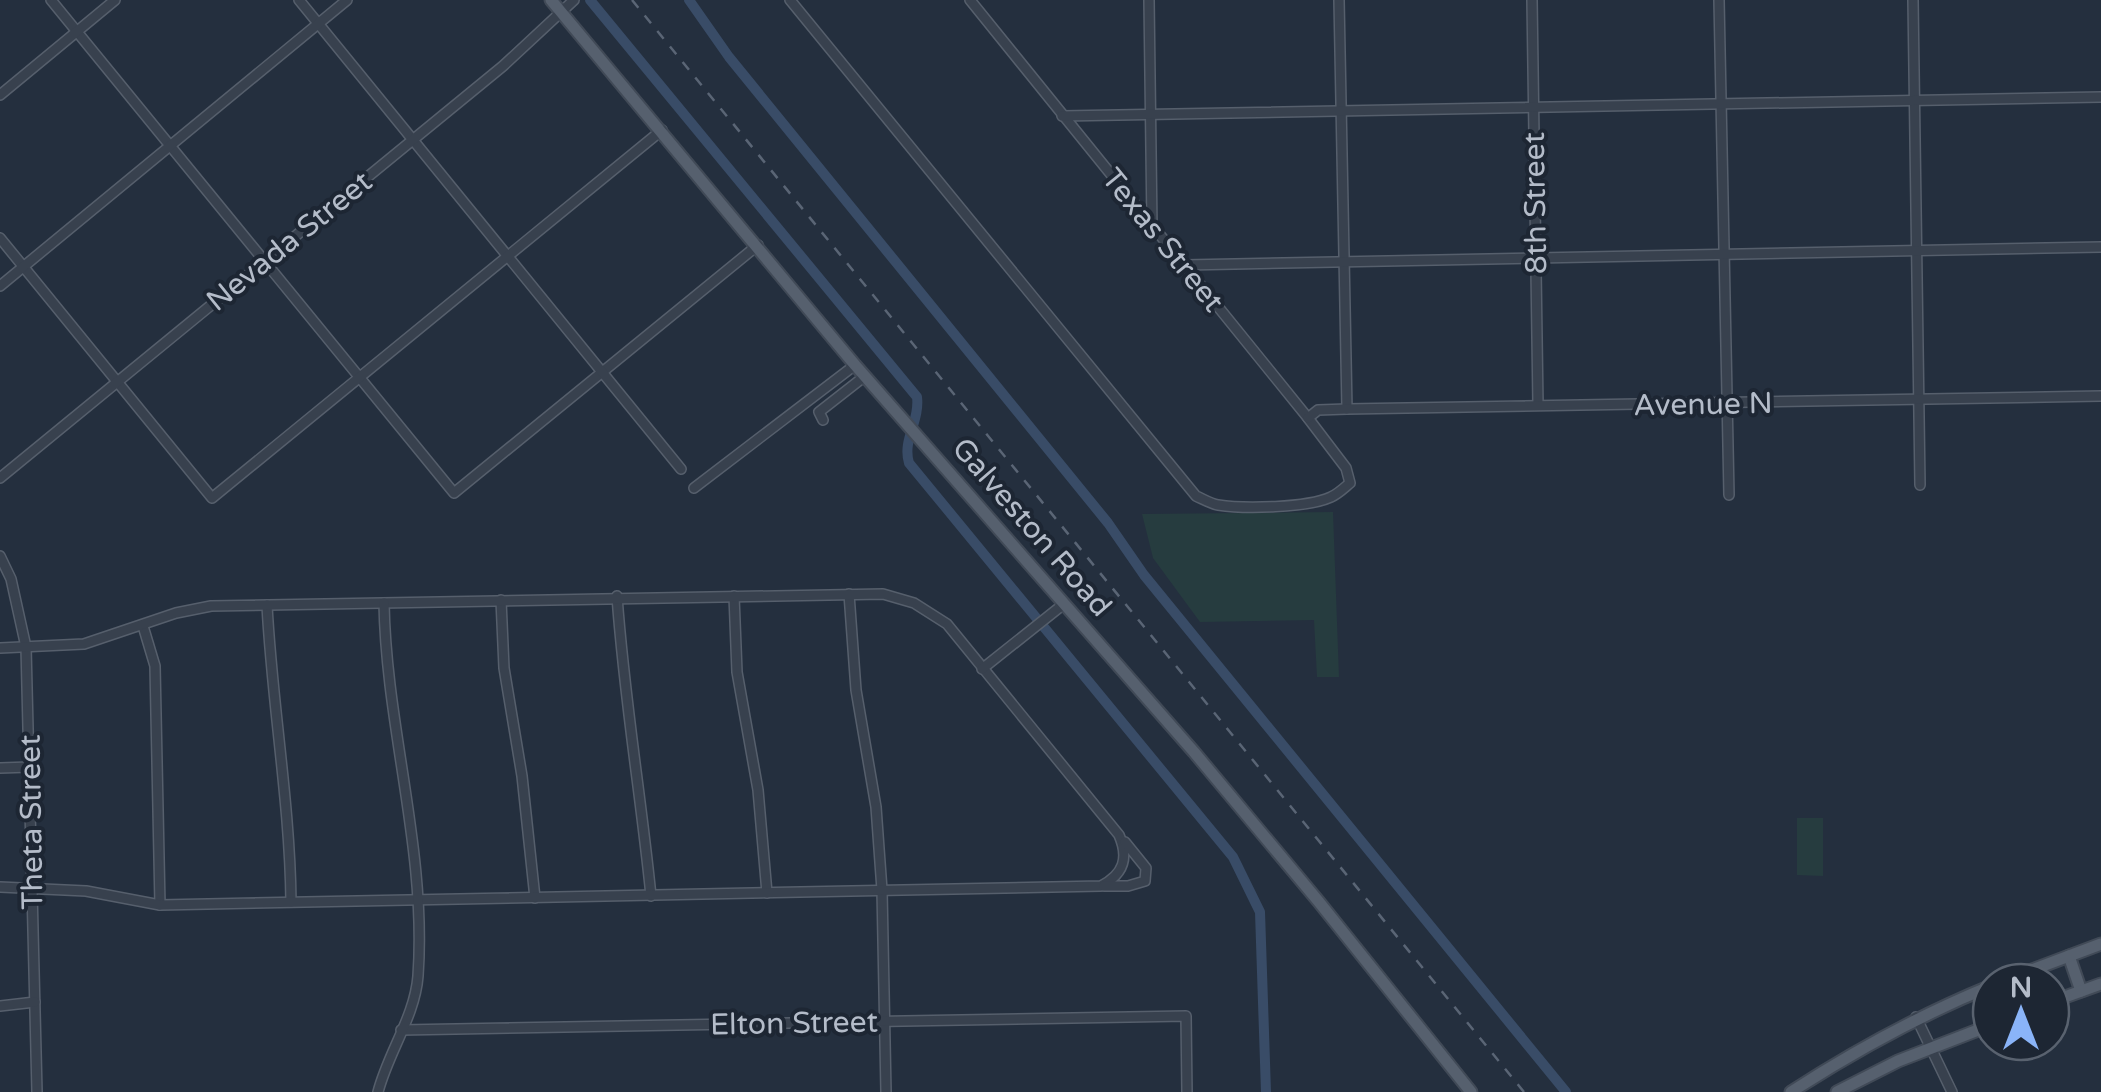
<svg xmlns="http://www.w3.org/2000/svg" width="2101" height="1092" font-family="'Varela Round',sans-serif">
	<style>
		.green { fill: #263c3f }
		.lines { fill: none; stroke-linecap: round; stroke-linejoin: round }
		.canal { stroke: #394c67; stroke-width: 10 }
		.minor-casing { stroke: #565f6c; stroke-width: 12 }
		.major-casing { stroke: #414a57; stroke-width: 15 }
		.minor { stroke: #38414e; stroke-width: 9 }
		.major { stroke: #56606e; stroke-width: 11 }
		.rail { stroke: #5a6575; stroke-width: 2.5; stroke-dasharray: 10 10; stroke-linecap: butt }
		.labels { text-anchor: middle; stroke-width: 8; stroke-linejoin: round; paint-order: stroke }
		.street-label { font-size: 30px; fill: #b4bcc9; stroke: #1d2633 }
	</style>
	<rect width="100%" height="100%" fill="#242f3e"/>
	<!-- green -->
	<g class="green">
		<polygon points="1333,512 1339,677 1317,677 1314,620 1200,622 1153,558 1142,514"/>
		<polygon points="1797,818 1823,818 1823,876 1797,875"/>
	</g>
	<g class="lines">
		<!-- canal -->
		<g class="canal">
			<path d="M590,0L917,397C920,421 902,440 909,463L1233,857L1260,912L1266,1092"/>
			<polyline points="689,0 729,57 1108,523 1144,575 1566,1092"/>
		</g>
		<defs>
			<g id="minor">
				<polyline points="51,0 454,493 758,245"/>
				<polyline points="299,0 681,469"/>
				<path d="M790,0L1196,496C1203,499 1211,504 1218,505C1244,509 1307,508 1331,497C1338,494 1344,488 1350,483L1346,468L1308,418L970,0"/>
				<polyline points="1149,0 1152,226"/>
				<polyline points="1339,0 1347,409"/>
				<polyline points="1532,0 1538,405"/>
				<polyline points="1719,0 1729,495"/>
				<polyline points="1913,0 1920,485"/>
				<polyline points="0,95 115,0"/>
				<polyline points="1062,116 2101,97"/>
				<polyline points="0,238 212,498 662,130"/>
				<polyline points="1185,265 2101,247"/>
				<polyline points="0,286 347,0"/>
				<polyline points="1308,418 1318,410 1347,409 2101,396"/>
				<polyline points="823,420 819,412 865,376"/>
				<polyline points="0,478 503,66 574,0"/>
				<polyline points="694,488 855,365"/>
				<polyline points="0,556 11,579 26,647 37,1092"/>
				<polyline points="849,594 856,690 876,807 882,890 886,1092"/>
				<path d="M617,596C624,697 641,796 651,896"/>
				<polyline points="734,596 737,672 758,790 767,893"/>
				<polyline points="501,600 504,668 522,776 535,898"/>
				<path d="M267,605C272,704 290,803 291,902"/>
				<polyline points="143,626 155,666 160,905"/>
				<path d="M0,648L84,644L176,613L211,606L883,594L914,603L947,624L1119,835C1129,858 1124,874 1101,886L160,905L86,891L0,887"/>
				<polyline points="982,669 1065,603"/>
				<polyline points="0,768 30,767"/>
				<polyline points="1104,886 1128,886 1145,881 1146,868 1125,842"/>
				<polyline points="0,1006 35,1002"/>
				<polyline points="1916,1017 1952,1092"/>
				<polyline points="401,1030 1186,1016 1187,1092"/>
				<path d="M378,1092C388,1053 415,1016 418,976C427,850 386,728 384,603"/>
			</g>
			<g id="major">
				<polyline points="551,0 855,365 1194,752 1319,902 1471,1092"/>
				<polyline points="2069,956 2081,991"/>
				<polyline points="2000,982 2101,944"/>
				<polyline points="2051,1002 2101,984"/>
				<path d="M1791,1092C1856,1050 1920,1015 1991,986"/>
				<polyline points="1837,1092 1898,1061 1991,1025"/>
			</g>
		</defs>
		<!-- minor casing -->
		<use href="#minor" class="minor-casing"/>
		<!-- major casing -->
		<use href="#major" class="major-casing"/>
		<!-- minor -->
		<use href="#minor" class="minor"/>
		<!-- major -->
		<use href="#major" class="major"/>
		<!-- rail -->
		<polyline class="rail" points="632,0 1524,1092"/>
	</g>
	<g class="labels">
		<!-- street labels -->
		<g class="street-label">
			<text transform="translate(1535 203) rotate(-91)" y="10">8th Street</text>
			<text transform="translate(1163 240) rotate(51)" y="10">Texas Street</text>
			<text transform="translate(289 241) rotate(-39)" y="10">Nevada Street</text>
			<text transform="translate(1703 404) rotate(-1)" y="10">Avenue N</text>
			<text transform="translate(1032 527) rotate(49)" y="10">Galveston Road</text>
			<text transform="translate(31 822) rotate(-91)" y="10">Theta Street</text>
			<text transform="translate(794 1023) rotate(-1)" y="10">Elton Street</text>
		</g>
	</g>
	<!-- north arrow -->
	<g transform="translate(2021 1012)"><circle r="48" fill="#1d2633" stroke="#59626f" stroke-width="2.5"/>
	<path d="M0-8L18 38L0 25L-18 38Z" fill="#8ab4f8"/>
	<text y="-15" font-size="28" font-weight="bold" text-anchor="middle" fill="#b4bcc9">N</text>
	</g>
</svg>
